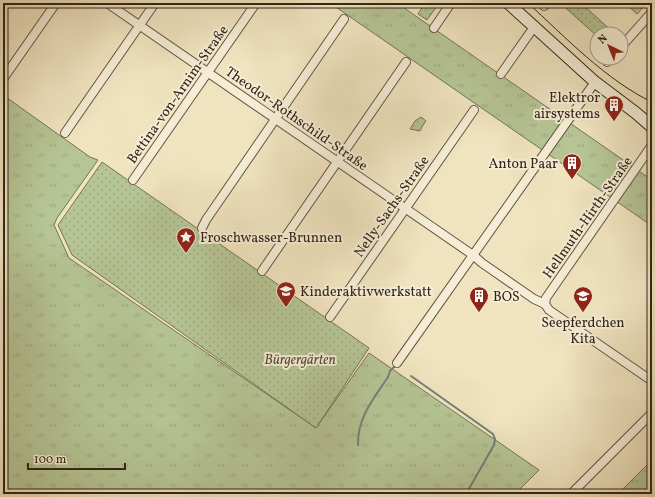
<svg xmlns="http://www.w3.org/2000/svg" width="655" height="497" font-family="Vollkorn,serif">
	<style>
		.grass { fill: url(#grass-tufts); stroke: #747556 }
		.forest { fill: url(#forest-crowns); stroke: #747556 }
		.park { fill: url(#park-dots); stroke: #747556 }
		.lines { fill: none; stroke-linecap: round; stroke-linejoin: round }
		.stream { stroke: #718176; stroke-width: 2 }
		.minor-casing { stroke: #625540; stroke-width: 10 }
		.secondary-casing { stroke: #322516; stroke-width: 13 }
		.minor { stroke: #f5edd6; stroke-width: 8 }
		.secondary { stroke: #f5edd6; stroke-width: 11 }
		.tram { stroke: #322516; stroke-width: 1 }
		.labels { text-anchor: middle; stroke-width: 4; stroke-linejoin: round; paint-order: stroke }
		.street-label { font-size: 14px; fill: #322516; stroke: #f5edd6 }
		.poi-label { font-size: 14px; fill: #322516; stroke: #f5edd6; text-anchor: start }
		.park-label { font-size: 14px; font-style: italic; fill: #534d36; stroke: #f5edd6 }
	</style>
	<defs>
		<pattern id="grass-tufts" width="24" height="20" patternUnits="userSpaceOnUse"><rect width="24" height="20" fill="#b6c595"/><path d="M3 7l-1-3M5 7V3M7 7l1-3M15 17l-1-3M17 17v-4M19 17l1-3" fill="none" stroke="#9da980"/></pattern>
		<pattern id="forest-crowns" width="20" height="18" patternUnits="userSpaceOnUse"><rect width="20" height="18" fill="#b6c595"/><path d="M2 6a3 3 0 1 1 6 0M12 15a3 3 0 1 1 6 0" fill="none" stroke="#9da980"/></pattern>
		<pattern id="park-dots" width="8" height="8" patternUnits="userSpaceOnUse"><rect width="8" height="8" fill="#b6c595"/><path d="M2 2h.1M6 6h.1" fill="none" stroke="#9da980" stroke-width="1.8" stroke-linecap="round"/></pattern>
	</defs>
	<rect width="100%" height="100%" fill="#f0e4c0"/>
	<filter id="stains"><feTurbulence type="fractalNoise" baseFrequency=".005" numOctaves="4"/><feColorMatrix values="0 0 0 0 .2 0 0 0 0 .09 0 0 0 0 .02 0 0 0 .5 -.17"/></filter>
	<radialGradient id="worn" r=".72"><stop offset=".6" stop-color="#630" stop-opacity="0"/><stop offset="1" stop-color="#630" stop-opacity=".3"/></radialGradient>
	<!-- grass -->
	<g class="grass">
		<polygon points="330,3 397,3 652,180 652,226"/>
		<polygon points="3,95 90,157 98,160 57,218 54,225 69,258 316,428 369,353 539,470 515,494 3,494"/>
	</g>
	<!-- forest -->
	<polygon class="forest" points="652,460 652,494 618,494"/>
	<!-- park -->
	<g class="park">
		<polygon points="425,3 439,3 427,20 418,14"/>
		<polygon points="560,3 581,3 615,34 597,34 597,36"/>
		<polygon points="625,3 645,3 646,4 637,14"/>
		<polygon points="421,117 426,121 423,125 420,131 410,129 415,121"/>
		<polygon points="102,162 369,348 316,428 72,255 58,225"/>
	</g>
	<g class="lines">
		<!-- stream -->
		<g class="stream">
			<polyline points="411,376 493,434 495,439 494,445 466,494"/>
			<path d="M358,445C357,418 374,398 388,377L390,371L396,365"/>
		</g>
		<defs>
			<g id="minor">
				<polyline points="107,3 473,255 482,263 534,299 545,304 549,310 652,381"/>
				<polyline points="544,6 547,3"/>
				<polyline points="434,28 451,3"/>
				<polyline points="621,47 652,12"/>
				<polyline points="607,62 611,58"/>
				<polyline points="501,74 534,27"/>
				<polyline points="3,79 56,3"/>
				<polyline points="65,133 155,3"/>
				<polyline points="133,180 256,3"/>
				<polyline points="202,228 206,220 344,19"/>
				<polyline points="262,271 406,62"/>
				<polyline points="545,304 546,298 652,145"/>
				<polyline points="330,317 474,110"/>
				<polyline points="397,363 595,82"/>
				<polyline points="571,494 652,413"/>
			</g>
			<polyline id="secondary" points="508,3 595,82 636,113 652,127"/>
		</defs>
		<!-- minor casing -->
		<use href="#minor" class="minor-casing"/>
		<!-- secondary casing -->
		<use href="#secondary" class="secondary-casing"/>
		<!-- minor -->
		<use href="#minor" class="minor"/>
		<!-- secondary -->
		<use href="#secondary" class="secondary"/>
		<!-- tram -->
		<path class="tram" d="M528,3C564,36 607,81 652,102"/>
	</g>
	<!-- icons -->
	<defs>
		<symbol id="building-pin" viewBox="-11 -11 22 30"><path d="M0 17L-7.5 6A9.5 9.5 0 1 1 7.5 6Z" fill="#8f2418" stroke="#f5edd6"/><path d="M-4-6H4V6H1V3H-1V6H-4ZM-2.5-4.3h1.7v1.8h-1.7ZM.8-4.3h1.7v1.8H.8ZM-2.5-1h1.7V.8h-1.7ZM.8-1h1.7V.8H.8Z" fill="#fff"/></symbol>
		<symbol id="sight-pin" viewBox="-11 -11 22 30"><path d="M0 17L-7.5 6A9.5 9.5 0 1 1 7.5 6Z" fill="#8f2418" stroke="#f5edd6"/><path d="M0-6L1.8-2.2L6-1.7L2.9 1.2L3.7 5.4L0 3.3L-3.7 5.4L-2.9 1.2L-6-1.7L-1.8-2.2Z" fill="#fff"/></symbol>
		<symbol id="school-pin" viewBox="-11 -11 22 30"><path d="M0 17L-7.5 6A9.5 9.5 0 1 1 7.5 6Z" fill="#8f2418" stroke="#f5edd6"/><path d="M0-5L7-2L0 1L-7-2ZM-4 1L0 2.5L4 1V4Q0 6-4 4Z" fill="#fff"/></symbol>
	</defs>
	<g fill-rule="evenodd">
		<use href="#building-pin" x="603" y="94" width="22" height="30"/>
		<use href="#building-pin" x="561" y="152" width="22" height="30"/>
		<use href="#sight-pin" x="175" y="226" width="22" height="30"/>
		<use href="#school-pin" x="275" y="280" width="22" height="30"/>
		<use href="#building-pin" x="468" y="285" width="22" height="30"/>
		<use href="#school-pin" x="572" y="285" width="22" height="30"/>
	</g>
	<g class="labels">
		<!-- street labels -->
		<g class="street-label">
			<text transform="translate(177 94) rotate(-55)" y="5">Bettina-von-Arnim-Straße</text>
			<text transform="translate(297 118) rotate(35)" y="5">Theodor-Rothschild-Straße</text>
			<text transform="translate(391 206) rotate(-55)" y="5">Nelly-Sachs-Straße</text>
			<text transform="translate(587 217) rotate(-55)" y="5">Hellmuth-Hirth-Straße</text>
		</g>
		<!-- poi labels -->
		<g class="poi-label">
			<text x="600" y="102" text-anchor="end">Elektror<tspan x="600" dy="16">airsystems</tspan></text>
			<text x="558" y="168" text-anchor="end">Anton Paar</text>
			<text x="200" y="242">Froschwasser-Brunnen</text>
			<text x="300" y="296">Kinderaktivwerkstatt</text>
			<text x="493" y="301">BOS</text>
			<text x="583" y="327" text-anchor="middle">Seepferdchen<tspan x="583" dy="16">Kita</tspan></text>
		</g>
		<!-- park labels -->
		<g class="park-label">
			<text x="300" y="364">Bürgergärten</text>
		</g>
	</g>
	<!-- margin -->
	<rect width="655" height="497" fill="none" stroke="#f0e4c0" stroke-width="16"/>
	<rect x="4" y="4" width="647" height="489" fill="none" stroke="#322516" stroke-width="2"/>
	<rect x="8" y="8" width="639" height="481" fill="none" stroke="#322516"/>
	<!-- north arrow -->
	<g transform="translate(609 46) rotate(317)"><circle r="19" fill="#f5edd6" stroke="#a79d89"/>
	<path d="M0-3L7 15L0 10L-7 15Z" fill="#8f2418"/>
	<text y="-6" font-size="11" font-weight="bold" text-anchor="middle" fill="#322516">N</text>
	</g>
	<!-- scale -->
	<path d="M28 463v6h97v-6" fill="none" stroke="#322516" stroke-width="2"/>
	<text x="34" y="463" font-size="12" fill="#322516" stroke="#f5edd6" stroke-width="3" paint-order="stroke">100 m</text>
	<rect width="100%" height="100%" filter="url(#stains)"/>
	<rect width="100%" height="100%" fill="url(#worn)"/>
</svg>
